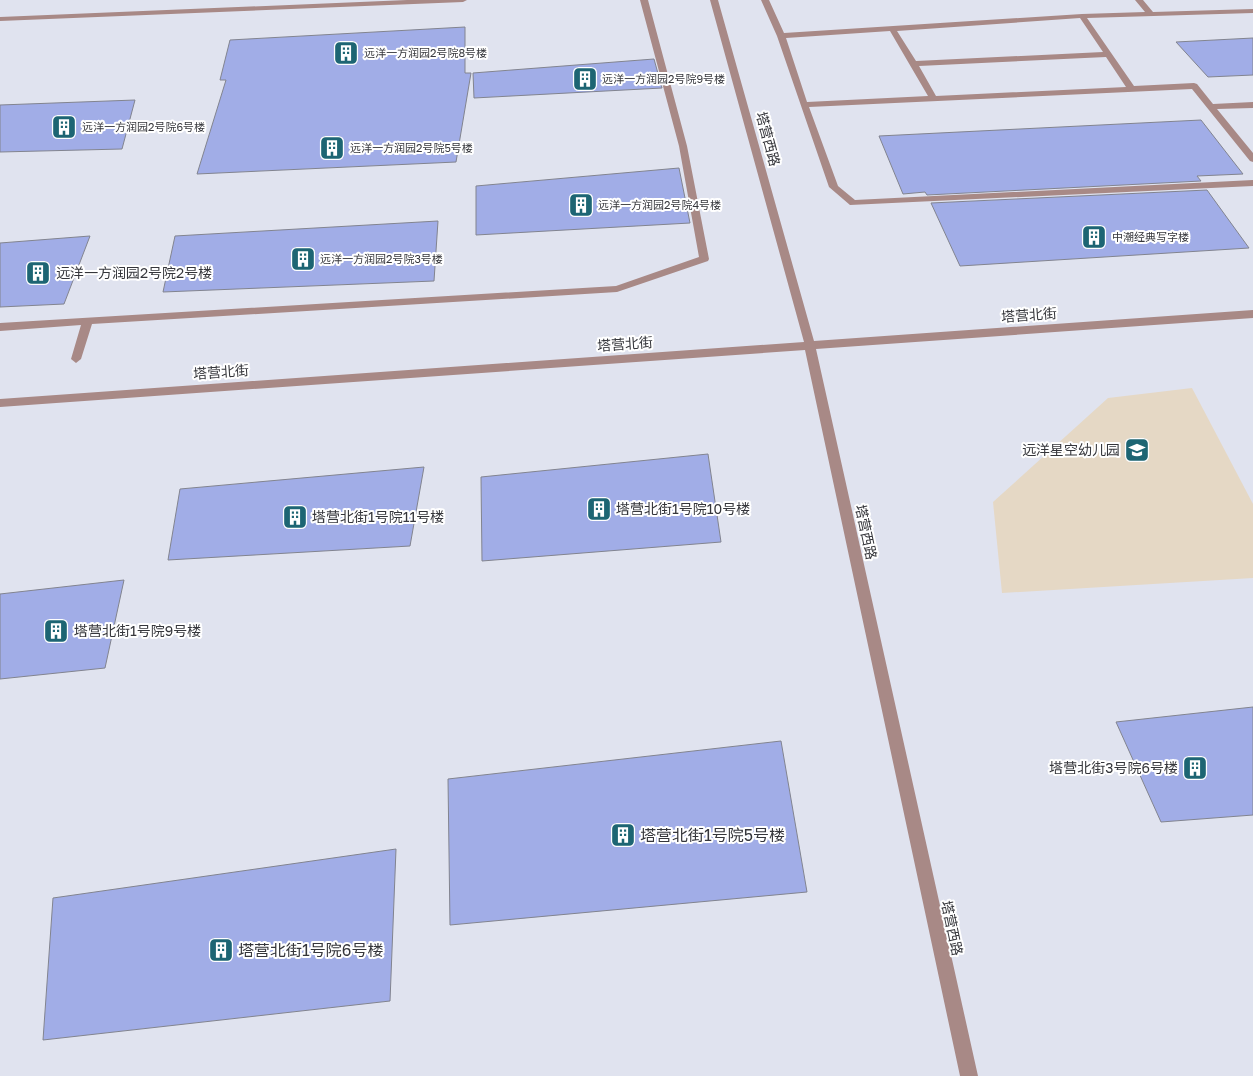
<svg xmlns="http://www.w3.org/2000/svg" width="1253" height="1076" font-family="'Golos Text','Noto Sans SC',sans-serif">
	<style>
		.education { fill: #e5d8c5 }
		.building { fill: #a1ade7; stroke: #82848f }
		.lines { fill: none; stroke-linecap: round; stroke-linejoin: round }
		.minor { fill: #a88986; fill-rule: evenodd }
		.labels { text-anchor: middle; stroke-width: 4; stroke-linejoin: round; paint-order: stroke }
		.far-poi-label { font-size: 11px; fill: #35363b; stroke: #fff; text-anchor: start }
		.street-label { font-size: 14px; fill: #35363b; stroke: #fff }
		.poi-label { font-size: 14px; fill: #35363b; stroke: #fff; text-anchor: start }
		.near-poi-label { font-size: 16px; fill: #35363b; stroke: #fff; text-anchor: start }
	</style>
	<rect width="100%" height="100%" fill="#e0e3ef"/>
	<!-- education -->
	<polygon class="education" points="1192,388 1253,504 1253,578 1002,593 993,502 1108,398"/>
	<!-- building -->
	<g class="building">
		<polygon points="465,27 465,73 471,73 456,162 197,174 226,80 220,80 230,40"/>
		<polygon points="1253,38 1253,75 1208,77 1176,42"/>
		<polygon points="654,59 662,88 474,98 473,73"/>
		<polygon points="135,100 122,149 0,152 0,105"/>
		<polygon points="1201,120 1243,174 1197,176 1201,181 927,195 925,192 903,194 879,136"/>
		<polygon points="679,168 690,223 476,235 476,186"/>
		<polygon points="1207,190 1249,248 960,266 931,203"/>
		<polygon points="438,221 434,281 163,292 175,236"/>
		<polygon points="90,236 64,304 0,307 0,243"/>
		<polygon points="708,454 721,542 482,561 481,477"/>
		<polygon points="424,467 410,546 168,560 180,489"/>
		<polygon points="124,580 105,668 0,679 0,594"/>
		<polygon points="1253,707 1253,815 1161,822 1116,722"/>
		<polygon points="781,741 807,892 450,925 448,779"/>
		<polygon points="396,849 390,1001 43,1040 53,898"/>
	</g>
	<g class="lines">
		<!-- minor -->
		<g class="minor">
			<polygon points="407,0 467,0 463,2 0,21 0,17"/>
			<polygon points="640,0 648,0 687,146 709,259 708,261 617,292 92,324 81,359 76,363 71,359 81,325 0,331 0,323 616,286 699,257 679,146"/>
			<polygon points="710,0 718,0 814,341 1253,310 1253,318 816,349 978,1076 960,1076 805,350 0,407 0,399 804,342"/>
			<path d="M761,0H769L784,33L1082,14L1145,12L1135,0H1143L1153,12L1253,9V13L1087,18L1134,86L1194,83L1197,84L1213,104L1253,102V108L1217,109L1253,153V162L1250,161L1192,89L809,107L838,186L855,200L1253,180V186L850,205L829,187L777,36ZM1080,18L1103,52L916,61L897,31ZM890,31L928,96L807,102L786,38ZM1106,57L1126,87L936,96L919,66Z"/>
		</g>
	</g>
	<!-- icons -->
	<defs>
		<symbol id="building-square" viewBox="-11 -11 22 22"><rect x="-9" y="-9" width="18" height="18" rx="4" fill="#1d6573" stroke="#fff"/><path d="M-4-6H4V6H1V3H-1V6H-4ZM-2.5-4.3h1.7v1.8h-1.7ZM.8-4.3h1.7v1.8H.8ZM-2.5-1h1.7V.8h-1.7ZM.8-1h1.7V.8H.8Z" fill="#fff"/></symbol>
		<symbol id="school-square" viewBox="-11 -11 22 22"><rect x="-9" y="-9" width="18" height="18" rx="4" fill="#1d6573" stroke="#fff"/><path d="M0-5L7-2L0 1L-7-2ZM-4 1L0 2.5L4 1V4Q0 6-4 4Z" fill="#fff"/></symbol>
	</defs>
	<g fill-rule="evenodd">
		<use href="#building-square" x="332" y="39" width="28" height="28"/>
		<use href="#building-square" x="571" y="65" width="28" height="28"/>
		<use href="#building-square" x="50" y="113" width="28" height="28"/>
		<use href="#building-square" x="318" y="134" width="28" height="28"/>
		<use href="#building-square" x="567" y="191" width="28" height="28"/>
		<use href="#building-square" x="1080" y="223" width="28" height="28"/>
		<use href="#building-square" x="289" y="245" width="28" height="28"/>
		<use href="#building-square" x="24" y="259" width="28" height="28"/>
		<use href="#school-square" x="1123" y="436" width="28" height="28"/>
		<use href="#building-square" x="585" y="495" width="28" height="28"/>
		<use href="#building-square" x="281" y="503" width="28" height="28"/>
		<use href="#building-square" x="42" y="617" width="28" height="28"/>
		<use href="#building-square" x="1181" y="754" width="28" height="28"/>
		<use href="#building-square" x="609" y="821" width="28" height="28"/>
		<use href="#building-square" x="207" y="936" width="28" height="28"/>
	</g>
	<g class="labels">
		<!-- far-poi labels -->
		<g class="far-poi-label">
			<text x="364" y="57">远洋一方润园2号院8号楼</text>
			<text x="602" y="83">远洋一方润园2号院9号楼</text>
			<text x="82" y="131">远洋一方润园2号院6号楼</text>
			<text x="350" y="152">远洋一方润园2号院5号楼</text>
			<text x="598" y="209">远洋一方润园2号院4号楼</text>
			<text x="1112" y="241">中潮经典写字楼</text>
			<text x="320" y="263">远洋一方润园2号院3号楼</text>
		</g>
		<!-- street labels -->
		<g class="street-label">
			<text transform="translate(768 139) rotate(75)" y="5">塔营西路</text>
			<text transform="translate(1029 315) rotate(-4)" y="5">塔营北街</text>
			<text transform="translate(625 344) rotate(-4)" y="5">塔营北街</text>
			<text transform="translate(221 372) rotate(-4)" y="5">塔营北街</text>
			<text transform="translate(866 532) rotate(78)" y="5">塔营西路</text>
			<text transform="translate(952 928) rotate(78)" y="5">塔营西路</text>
		</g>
		<!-- poi labels -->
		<g class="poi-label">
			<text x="56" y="278">远洋一方润园2号院2号楼</text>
			<text x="1120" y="455" text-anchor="end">远洋星空幼儿园</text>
			<text x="616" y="514">塔营北街1号院10号楼</text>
			<text x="312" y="522">塔营北街1号院11号楼</text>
			<text x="74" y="636">塔营北街1号院9号楼</text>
			<text x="1178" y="773" text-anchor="end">塔营北街3号院6号楼</text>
		</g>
		<!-- near-poi labels -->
		<g class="near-poi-label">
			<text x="640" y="841">塔营北街1号院5号楼</text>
			<text x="238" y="956">塔营北街1号院6号楼</text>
		</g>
	</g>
</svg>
